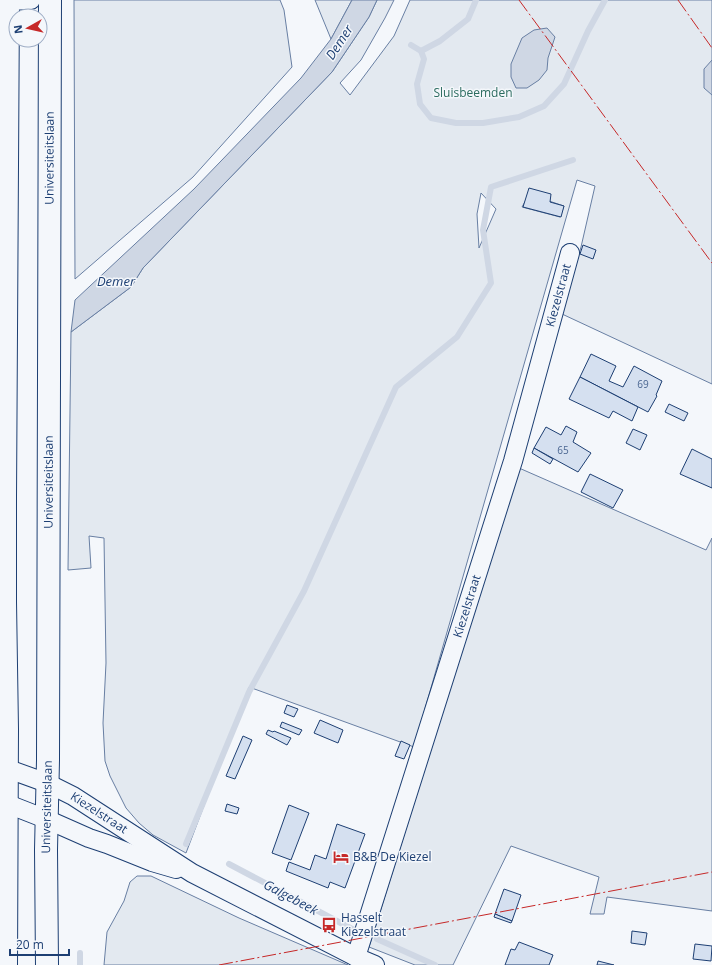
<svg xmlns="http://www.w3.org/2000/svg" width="712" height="965" font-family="'Open Sans',sans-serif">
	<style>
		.green { fill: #e3e9f0; stroke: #687fa3; fill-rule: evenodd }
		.water { fill: #cfd7e4; stroke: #687fa3 }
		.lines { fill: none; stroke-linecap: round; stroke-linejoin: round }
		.stream { stroke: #cfd7e4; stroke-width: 6 }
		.building { fill: #d5e0f0; stroke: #1d3f73 }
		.street-casing { stroke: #1d3f73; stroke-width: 20 }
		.highway-casing { stroke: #1d3f73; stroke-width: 24 }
		.street { stroke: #f4f7fb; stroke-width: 18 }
		.highway { stroke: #f4f7fb; stroke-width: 22 }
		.power { stroke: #c62828; stroke-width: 1; stroke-dasharray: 14 3 2 3; stroke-linecap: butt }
		.labels { text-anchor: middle; stroke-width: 3; stroke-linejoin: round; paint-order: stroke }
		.number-label { font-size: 10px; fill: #4b6792 }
		.park-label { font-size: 12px; fill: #2c6c60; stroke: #f4f7fb }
		.street-label { font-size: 12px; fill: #1d3f73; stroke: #f4f7fb }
		.poi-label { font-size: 12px; fill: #1d3f73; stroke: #f4f7fb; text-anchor: start }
		.water-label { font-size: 13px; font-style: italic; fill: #1d3f73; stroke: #f4f7fb }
	</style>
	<rect width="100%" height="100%" fill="#f4f7fb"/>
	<!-- green -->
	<g class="green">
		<polygon points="74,0 280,0 284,10 292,67 193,177 75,279"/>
		<polygon points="315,0 352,0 331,39"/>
		<path d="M377,0H394L385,18L361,60L340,83L350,95L394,36L410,0H712V384L562,314L581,247L595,186L577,180L414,747L249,687L186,853L153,835L139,823L126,808L110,776L105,761L103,723L106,663L104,538L89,536L91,568L68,570L71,332L131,287L143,268L332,72L369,17ZM531,191L549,201L564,206L560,217L522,207ZM481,193L496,209L479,248L477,214Z"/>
		<polygon points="519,468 706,550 712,538 712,911 607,897 604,914 590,914 599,877 511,846 453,965 415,965 369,947"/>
		<polygon points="137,876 151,876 239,918 348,965 104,965 107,932 124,901 130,882"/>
	</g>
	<!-- water -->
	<g class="water">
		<polygon points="352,0 377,0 369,17 332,72 143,268 131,287 71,332 75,300 194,189 301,78 331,39"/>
		<polygon points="547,28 555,37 548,58 547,70 539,80 527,88 516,88 511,77 511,64 522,38 534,30"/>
		<polygon points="712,60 712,95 704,88 704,69"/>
	</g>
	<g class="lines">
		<!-- stream -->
		<g class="stream">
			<polyline points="411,45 421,51 424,59 417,84 420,104 431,118 456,123 483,123 519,117 544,106 564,84 588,31 605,0"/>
			<polyline points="421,51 440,41 468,19 476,0"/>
			<polyline points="186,844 249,692 304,591 396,387 457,337 491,283 483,230 491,187 573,160"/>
			<polyline points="229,864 354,930"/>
			<polyline points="377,939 435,965"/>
			<polyline points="80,953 80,965"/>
		</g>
	</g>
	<!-- building -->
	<g class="building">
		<polygon points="529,188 551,194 550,202 564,206 561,217 523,207"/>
		<polygon points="583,245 596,250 593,259 580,254"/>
		<polygon points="591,354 616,366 609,381 623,387 634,366 662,381 656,395 657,396 648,412 580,377"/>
		<polygon points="580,377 638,407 632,421 613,411 609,418 569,399"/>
		<polygon points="669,404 688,413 684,421 665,412"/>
		<polygon points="566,426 577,432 573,442 591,453 578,472 534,448 546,427 561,435"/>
		<polygon points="633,429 647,435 640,450 626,443"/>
		<polygon points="534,448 553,459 550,464 532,453"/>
		<polygon points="692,449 712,459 712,488 680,474"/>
		<polygon points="590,474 623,490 613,508 581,492"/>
		<polygon points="287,705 298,709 294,717 284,713"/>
		<polygon points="320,720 343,730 338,743 314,733"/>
		<polygon points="282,722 302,730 299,735 280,727"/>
		<polygon points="268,730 273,732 274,731 291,738 287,745 266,734"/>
		<polygon points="243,736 252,740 235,779 226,776"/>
		<polygon points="401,741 410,745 404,759 395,756"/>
		<polygon points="227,804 239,808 237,814 225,811"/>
		<polygon points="289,805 309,813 291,860 272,853"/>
		<polygon points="337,824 365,834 345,888 330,882 328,888 286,871 289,862 310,870 315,855 326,859"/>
		<polygon points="504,889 521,895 512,921 495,914"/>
		<polygon points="495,914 512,921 511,923 494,917"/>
		<polygon points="632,931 647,933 645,945 631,943"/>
		<polygon points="519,942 553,955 549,965 505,965 511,949 515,950"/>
		<polygon points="695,944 712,946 711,961 693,959"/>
		<polygon points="598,961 614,965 597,965"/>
	</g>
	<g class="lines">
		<defs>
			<g id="street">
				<polyline points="8,1 31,0"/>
				<path id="s1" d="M0,766L47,783L73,796L192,873L356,957L375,965"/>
				<polyline points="0,801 46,819 89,838 107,844 152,862 176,869"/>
				<path id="s2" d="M356,957L513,461L570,253"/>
			</g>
			<g id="highway">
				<polyline points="6,965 7,729 5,602 5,497 8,0"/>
				<path id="s3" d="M47,965L46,850L48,760L50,0"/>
			</g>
		</defs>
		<!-- street casing -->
		<use href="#street" class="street-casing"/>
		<!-- highway casing -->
		<use href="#highway" class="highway-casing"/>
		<!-- street -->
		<use href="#street" class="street"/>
		<!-- highway -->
		<use href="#highway" class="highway"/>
		<!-- power -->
		<g class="power">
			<polyline points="519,0 712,263"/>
			<polyline points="678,0 712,48"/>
			<polyline points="219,965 712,872"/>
		</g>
	</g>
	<!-- icons -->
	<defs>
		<symbol id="hotel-bare" viewBox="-9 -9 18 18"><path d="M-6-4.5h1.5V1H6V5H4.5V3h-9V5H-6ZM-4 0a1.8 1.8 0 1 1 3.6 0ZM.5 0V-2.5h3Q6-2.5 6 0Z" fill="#c62828" stroke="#f4f7fb" stroke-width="2.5" paint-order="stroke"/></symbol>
		<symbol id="bus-bare" viewBox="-9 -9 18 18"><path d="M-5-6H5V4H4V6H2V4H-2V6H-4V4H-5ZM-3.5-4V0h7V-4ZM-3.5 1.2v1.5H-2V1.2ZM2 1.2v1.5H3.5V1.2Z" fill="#c62828" stroke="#f4f7fb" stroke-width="2.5" paint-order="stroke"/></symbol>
	</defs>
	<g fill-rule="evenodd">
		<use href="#hotel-bare" x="330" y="846" width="22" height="22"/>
		<use href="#bus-bare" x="318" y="914" width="22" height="22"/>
	</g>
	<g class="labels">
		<!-- number labels -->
		<g class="number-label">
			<text x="643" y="388">69</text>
			<text x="563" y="454">65</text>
		</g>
		<!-- park labels -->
		<g class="park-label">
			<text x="473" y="97">Sluisbeemden</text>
		</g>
		<!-- street labels -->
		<g class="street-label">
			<text dy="4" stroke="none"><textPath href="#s3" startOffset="807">Universiteitslaan</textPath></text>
			<text dy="4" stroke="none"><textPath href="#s2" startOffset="692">Kiezelstraat</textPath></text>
			<text dy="4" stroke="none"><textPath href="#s3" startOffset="483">Universiteitslaan</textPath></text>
			<text dy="4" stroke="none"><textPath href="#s2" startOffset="368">Kiezelstraat</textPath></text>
			<text dy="4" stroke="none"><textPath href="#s3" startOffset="158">Universiteitslaan</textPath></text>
			<text dy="4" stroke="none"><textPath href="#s1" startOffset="110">Kiezelstraat</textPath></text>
		</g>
		<!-- poi labels -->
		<g class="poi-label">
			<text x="353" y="861">B&amp;B De Kiezel</text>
			<text x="341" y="922">Hasselt<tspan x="341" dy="14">Kiezelstraat</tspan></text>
		</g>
		<!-- water labels -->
		<g class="water-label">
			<text transform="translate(339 42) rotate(-57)" y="5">Demer</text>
			<text x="116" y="286">Demer</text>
			<text transform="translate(291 897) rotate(28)" y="5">Galgebeek</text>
		</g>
	</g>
	<!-- north arrow -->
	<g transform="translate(28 28) rotate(262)"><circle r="19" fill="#f4f7fb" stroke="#9eadc5"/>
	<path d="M0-3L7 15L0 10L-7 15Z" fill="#c62828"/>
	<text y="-6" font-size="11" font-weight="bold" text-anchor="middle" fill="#1d3f73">N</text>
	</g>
	<!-- scale -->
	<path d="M10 949v6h59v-6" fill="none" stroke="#1d3f73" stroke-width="2"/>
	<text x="16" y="949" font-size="12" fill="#1d3f73" stroke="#f4f7fb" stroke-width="3" paint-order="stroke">20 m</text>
</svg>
